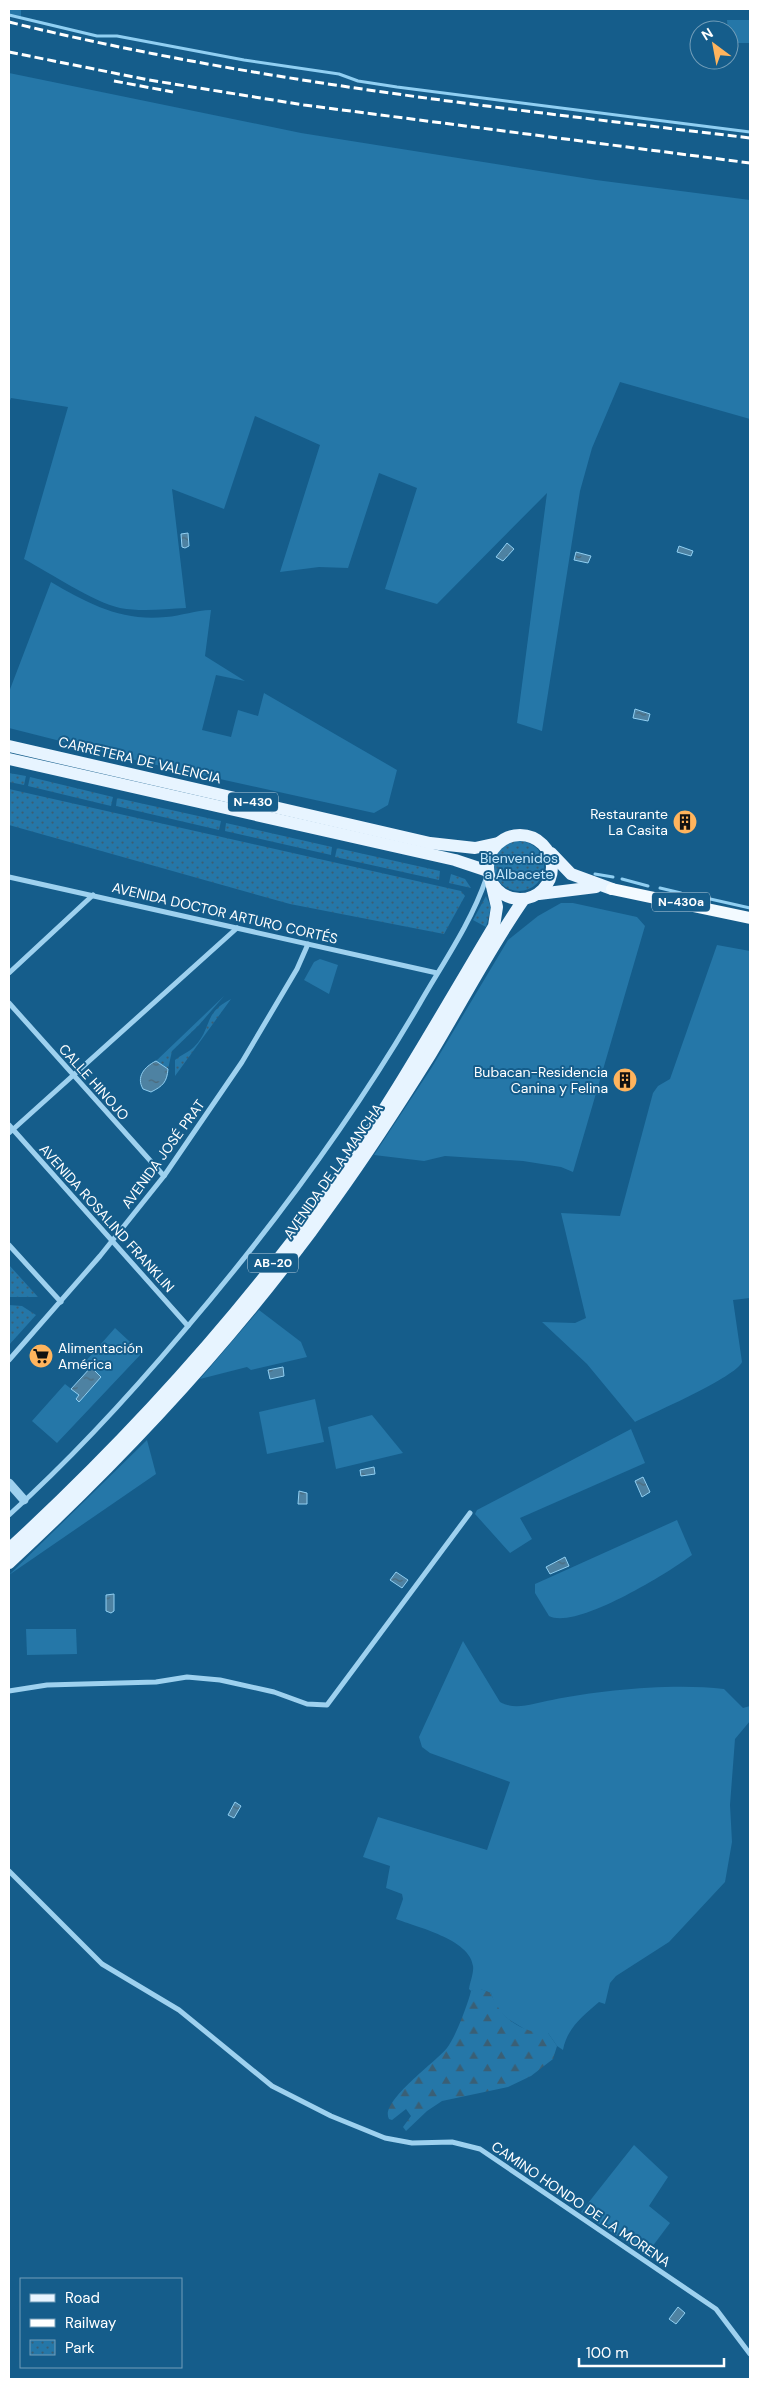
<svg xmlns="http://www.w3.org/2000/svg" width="759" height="2388" font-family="'DM Sans',sans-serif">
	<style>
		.grass { fill: #2577a8 }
		.forest { fill: url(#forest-firs) }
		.park { fill: url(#park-dots) }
		.water { fill: url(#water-ripples); stroke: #90cff2 }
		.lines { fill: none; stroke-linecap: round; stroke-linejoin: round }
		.stream { stroke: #90cff2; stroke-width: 3 }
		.minor { stroke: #9ed1ef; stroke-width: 5 }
		.tertiary { stroke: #9ed1ef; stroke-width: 9 }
		.primary { stroke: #e7f4ff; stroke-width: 12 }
		.trunk { stroke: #f3faff; stroke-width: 12 }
		.rail { stroke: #fff; stroke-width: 3; stroke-dasharray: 9 4; stroke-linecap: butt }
		.labels { text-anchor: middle; stroke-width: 4; stroke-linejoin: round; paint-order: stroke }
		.shield { fill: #155d8b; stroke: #b9cedc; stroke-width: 1 }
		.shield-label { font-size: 12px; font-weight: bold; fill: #fff }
		.street-label { font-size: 14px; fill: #fff; stroke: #155d8b }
		.poi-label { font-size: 14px; fill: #fff; stroke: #155d8b; text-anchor: end }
		.park-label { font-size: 14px; fill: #c4e7fb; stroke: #155d8b }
	</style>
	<defs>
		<pattern id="forest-firs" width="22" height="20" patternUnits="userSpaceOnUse" patternTransform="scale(1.25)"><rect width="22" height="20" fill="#2577a8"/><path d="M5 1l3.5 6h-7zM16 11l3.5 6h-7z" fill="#3a5f75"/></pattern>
		<pattern id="park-dots" width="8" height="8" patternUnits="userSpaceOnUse" patternTransform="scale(1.25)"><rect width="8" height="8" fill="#2577a8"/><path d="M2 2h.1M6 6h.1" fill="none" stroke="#3a5f75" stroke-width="1.8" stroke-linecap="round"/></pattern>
		<pattern id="water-ripples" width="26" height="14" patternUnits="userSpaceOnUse" patternTransform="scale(1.25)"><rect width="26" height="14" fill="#4e82a2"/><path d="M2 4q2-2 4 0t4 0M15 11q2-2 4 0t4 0" fill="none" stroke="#4d6a7b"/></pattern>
	</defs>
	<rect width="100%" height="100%" fill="#155d8b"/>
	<!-- grass -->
	<g class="grass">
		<polygon points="9,9 21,9 21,19 9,15"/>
		<polygon points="727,20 750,20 750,43 729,43"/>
		<path d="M9,73L301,133L596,180L750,200V419L620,382L592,448L580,491L542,731L517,723L547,493L437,604L385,589L417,488L379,473L348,568L319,567L280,572L320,445L255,416L224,509L172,489L186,608C165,609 142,612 120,608C93,602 50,573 24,559L68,407L11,398L9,403Z"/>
		<path d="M51,582C87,603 122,622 166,617C181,616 196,610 211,610L205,656L245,681L216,675L202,730L231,737L238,710L258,716L264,693L397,770L388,805L374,813L143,762L9,728V692Z"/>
		<polygon points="561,903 573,903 637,917 645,926 573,1172 561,1167 523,1161 445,1156 424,1161 374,1155 432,1067 508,940 538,916"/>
		<path d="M717,945L750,951V1298L733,1300L742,1362C736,1377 653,1413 635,1422L587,1364L542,1322L575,1323L586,1318L561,1213L620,1216L653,1093L658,1086L670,1079Z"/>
		<polygon points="320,959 338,965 329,994 304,980 314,962"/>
		<polygon points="259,1310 301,1342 307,1357 251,1370 247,1367 200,1379"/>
		<polygon points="115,1328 142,1353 57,1443 32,1421 65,1384 79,1395 101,1377 85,1362"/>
		<polygon points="315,1399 324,1442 267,1454 259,1412"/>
		<polygon points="372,1415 403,1453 336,1469 328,1427"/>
		<polygon points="631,1429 645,1463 520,1518 532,1539 510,1553 475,1514 477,1510"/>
		<polygon points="147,1440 156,1474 9,1575"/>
		<path d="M677,1520L692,1555C668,1573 576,1630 549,1616L535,1593V1584Z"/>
		<polygon points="26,1629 76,1629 77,1654 27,1655"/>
		<path d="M463,1641L500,1702C515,1711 535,1703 552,1700C601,1690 674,1683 724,1689L743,1708L750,1706V1721L735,1739L730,1805L732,1842L725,1882L669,1942L616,1976L610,1983L605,2004L599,2002C583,2016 567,2028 563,2050L557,2046L548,2033H531L508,2019L496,2008L491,1993L480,1989L471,1991L469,1989C470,1982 474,1973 473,1966C470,1939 416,1927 396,1919L403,1899L402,1894L386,1888L390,1866L363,1857L378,1817L487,1850L510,1782L430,1753L422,1747L419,1737Z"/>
		<polygon points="634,2145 668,2177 649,2206 670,2223 646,2255 581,2212"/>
	</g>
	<!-- forest -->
	<path class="forest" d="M478,1988L491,1993C499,2017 522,2034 548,2033L557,2046L553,2059L531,2076L508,2087L442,2101L427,2111L406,2131L403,2127L411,2116L406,2109L392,2120L389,2119C379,2102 436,2062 447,2048C455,2038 468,2004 471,1991Z"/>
	<!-- park -->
	<g class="park">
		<polygon points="9,773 26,776 24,785 9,782"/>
		<polygon points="30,777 113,797 111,806 28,786"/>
		<polygon points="9,789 461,891 465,896 444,934 290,904 9,825"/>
		<polygon points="117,798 221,821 219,830 116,806"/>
		<polygon points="226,823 332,847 331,855 225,831"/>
		<circle cx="519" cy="866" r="25"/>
		<polygon points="337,848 440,871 439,880 335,857"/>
		<polygon points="451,874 465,879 471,888 449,883"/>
		<polygon points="486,896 491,907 486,927 473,920"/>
		<polygon points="224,996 199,1025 172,1051 168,1069 156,1061"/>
		<path d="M231,999L175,1076V1060C181,1055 189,1052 194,1047C213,1028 202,1014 231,999Z"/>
		<polygon points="9,1265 38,1297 9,1297"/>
		<polygon points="9,1305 22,1306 36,1315 9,1345"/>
	</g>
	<!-- water -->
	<g class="water">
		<polygon points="188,533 189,546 185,548 182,547 181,534"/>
		<polygon points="507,543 514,549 503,561 496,557"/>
		<polygon points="679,546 693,551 691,556 677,552"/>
		<polygon points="576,552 591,556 588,563 574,560"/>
		<polygon points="635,709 650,714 648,721 633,718"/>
		<path d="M156,1061L168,1069C167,1082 163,1086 151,1092L143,1089C136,1077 144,1067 156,1061Z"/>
		<polygon points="91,1367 101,1377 79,1402 76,1399 79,1395 71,1389"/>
		<polygon points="283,1367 284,1376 270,1379 268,1370"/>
		<polygon points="374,1467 375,1474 361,1476 360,1470"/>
		<polygon points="643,1477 650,1492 642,1497 635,1481"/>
		<polygon points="299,1491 307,1493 307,1504 298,1504"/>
		<polygon points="565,1557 569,1566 550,1574 546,1567"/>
		<polygon points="396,1572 408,1580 402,1588 390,1580"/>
		<polygon points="114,1594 114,1611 111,1613 106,1611 106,1595"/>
		<polygon points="235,1802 241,1806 234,1818 228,1815"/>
		<polygon points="678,2307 685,2313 676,2324 669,2319"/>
	</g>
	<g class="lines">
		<!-- stream -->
		<g class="stream">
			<polyline points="9,15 97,36 117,36 244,60 339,74 358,81 397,87 750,132"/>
			<polyline points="595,874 613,877"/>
			<polyline points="622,879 648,886"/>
			<polyline points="660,888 681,893"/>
			<polyline points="697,896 750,908"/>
		</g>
		<!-- minor -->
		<g class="minor">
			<polyline points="9,877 437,973"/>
			<polyline points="9,973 93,895"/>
			<polyline points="9,1003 164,1176"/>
			<polyline points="9,1125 188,1326"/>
			<polyline points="9,1133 237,928"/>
			<polyline points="9,1245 61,1302"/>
			<polyline points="9,1360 100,1256 164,1176 242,1062 297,969 308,944"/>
			<path d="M9,1515C71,1459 129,1396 183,1332C271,1229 352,1120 420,1003C443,963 471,923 486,879"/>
			<polyline points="9,1691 47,1685 156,1682 187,1677 220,1680 274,1692 307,1704 327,1705 470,1513"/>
			<polyline points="9,1871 102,1964 179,2010 272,2086 331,2116 385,2138 412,2143 452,2142 480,2149 716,2309 750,2354"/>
		</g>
		<!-- tertiary -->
		<polyline class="tertiary" points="9,1483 24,1500"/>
		<!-- primary -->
		<g class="primary">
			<polyline points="9,746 430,843 475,848 498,843"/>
			<polyline points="9,759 455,860 488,871"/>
			<circle cx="520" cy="867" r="32"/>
			<polyline points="551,853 571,874 612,889"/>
			<polyline points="539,894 596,887"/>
			<path d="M9,1549C124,1443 231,1326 323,1200C386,1113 439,1018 494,926L497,907L490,878"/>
			<path d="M9,1563C129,1452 242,1331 336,1197C369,1151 400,1103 430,1055C461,1004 489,949 524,899"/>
		</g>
		<!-- trunk -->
		<polyline class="trunk" points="612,889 750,918"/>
		<!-- rail -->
		<g class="rail">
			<path d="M9,22C252,82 502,108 750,138"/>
			<polyline points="9,52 149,80 304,105 750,163"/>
			<polyline points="114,81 173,92"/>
		</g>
	</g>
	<!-- icons -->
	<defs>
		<symbol id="building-disc" viewBox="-11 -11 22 22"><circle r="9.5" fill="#ffb45d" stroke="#155d8b"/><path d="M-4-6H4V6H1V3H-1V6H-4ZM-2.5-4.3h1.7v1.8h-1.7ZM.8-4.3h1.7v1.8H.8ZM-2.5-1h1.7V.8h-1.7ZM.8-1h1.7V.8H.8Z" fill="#111"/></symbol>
		<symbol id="supermarket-disc" viewBox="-11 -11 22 22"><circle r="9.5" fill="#ffb45d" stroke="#155d8b"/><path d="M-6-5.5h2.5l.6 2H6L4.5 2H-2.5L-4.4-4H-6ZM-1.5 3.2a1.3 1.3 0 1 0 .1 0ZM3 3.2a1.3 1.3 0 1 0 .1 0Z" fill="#111"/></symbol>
	</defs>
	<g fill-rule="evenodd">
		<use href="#building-disc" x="671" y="808" width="28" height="28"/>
		<use href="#building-disc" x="611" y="1066" width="28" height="28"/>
		<use href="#supermarket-disc" x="27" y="1342" width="28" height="28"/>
	</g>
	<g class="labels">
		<!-- shield labels -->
		<g class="shield">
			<rect x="228" y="792.5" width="50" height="19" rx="4"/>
			<rect x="652" y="892.5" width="58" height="19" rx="4"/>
			<rect x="248" y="1253.5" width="50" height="19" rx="4"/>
		</g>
		<g class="shield-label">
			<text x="253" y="806">N-430</text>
			<text x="681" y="906">N-430a</text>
			<text x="273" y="1267">AB-20</text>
		</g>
		<!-- street labels -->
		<g class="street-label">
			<text transform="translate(140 760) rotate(13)" y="5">CARRETERA DE VALENCIA</text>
			<text transform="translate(225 913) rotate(13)" y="5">AVENIDA DOCTOR ARTURO CORTÉS</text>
			<text transform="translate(94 1082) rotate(48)" y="5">CALLE HINOJO</text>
			<text transform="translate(163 1154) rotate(-54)" y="5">AVENIDA JOSÉ PRAT</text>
			<text transform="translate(333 1171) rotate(-55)" y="5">AVENIDA DE LA MANCHA</text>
			<text transform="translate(107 1218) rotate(48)" y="5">AVENIDA ROSALIND FRANKLIN</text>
			<text transform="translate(581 2204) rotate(34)" y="5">CAMINO HONDO DE LA MORENA</text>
		</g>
		<!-- poi labels -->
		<g class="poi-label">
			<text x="668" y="819">Restaurante<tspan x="668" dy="16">La Casita</tspan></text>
			<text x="608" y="1077">Bubacan-Residencia<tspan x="608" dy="16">Canina y Felina</tspan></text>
			<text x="58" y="1353" text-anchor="start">Alimentación<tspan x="58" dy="16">América</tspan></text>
		</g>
		<!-- park labels -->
		<g class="park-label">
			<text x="519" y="863">Bienvenidos<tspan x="519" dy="16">a Albacete</tspan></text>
		</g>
	</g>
	<!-- border -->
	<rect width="759" height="2388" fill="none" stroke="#ffffff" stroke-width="20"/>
	<!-- legend -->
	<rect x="20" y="2278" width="162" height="90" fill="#155d8b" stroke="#739eb9"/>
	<rect x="30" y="2294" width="25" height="8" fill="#e7f4ff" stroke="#739eb9"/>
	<text x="65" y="2303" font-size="15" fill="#ffffff">Road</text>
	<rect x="30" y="2319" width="25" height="8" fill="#ffffff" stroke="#739eb9"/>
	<text x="65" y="2328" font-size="15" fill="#ffffff">Railway</text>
	<rect x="30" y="2340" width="25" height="15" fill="url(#park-dots)" stroke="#739eb9"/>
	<text x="65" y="2353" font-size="15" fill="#ffffff">Park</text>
	<!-- north arrow -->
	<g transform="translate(714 45) rotate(328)"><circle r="24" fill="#155d8b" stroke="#739eb9"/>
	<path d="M0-4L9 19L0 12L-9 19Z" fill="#ffb45d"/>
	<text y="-8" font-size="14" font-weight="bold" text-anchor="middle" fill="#ffffff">N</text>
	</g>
	<!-- scale -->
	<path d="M579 2358v8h145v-8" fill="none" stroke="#ffffff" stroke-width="2.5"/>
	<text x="586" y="2358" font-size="15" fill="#ffffff" stroke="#155d8b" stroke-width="4" paint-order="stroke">100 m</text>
</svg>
